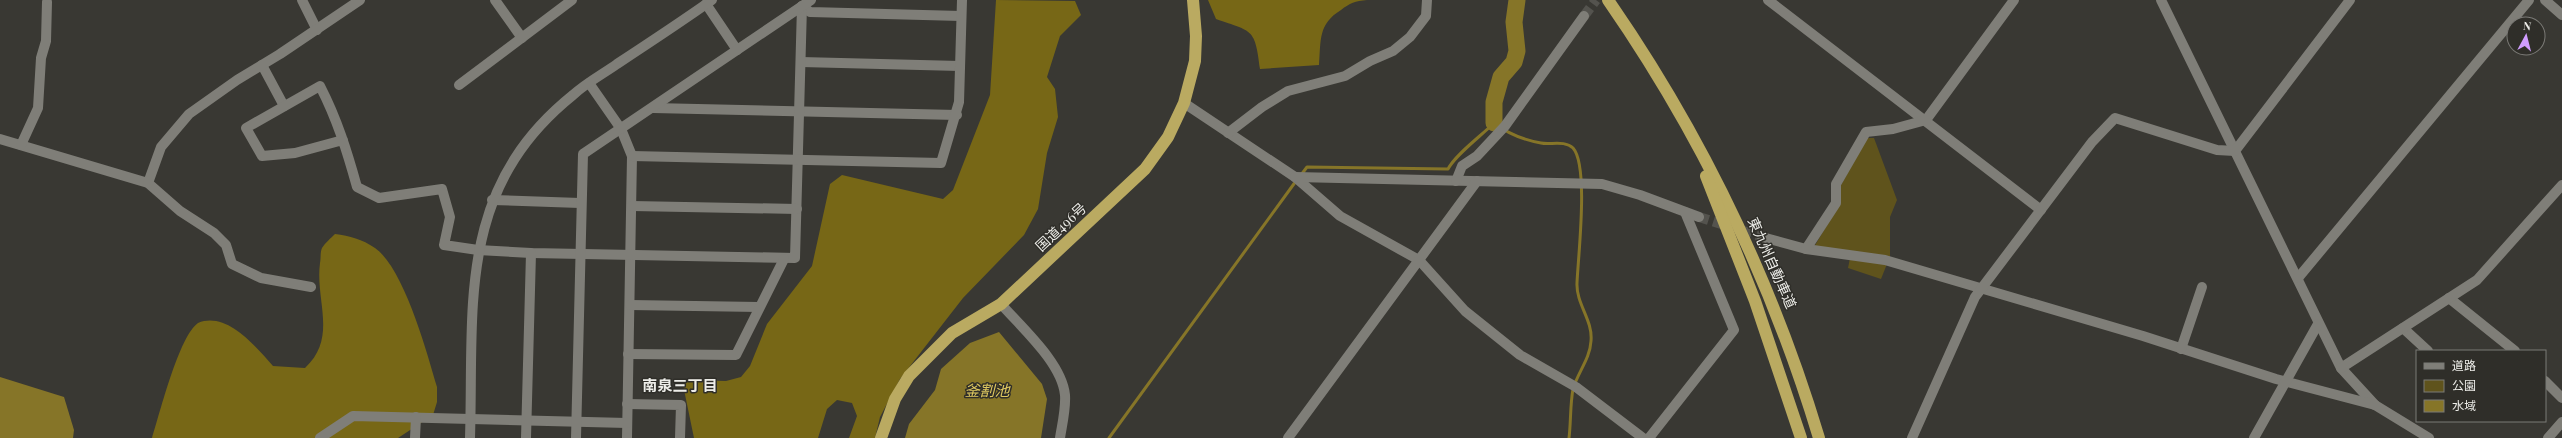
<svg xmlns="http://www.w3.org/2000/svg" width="2562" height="438" font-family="'Playfair Display','Noto Sans JP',serif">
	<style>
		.green { fill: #5f531c }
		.forest { fill: #776716 }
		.water { fill: #867528 }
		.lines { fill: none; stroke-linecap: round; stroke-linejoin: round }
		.stream { stroke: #867528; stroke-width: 3 }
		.river { stroke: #867528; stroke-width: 17 }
		.minor-tunnel { stroke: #54534e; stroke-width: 10; stroke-dasharray: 10 5; stroke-linecap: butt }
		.minor { stroke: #7f7e78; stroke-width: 10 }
		.highway { stroke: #baaa61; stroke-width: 12 }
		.labels { text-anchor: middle; stroke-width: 3; stroke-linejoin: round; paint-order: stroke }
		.street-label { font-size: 14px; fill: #edede9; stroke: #2f2e29 }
		.neighbourhood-label { font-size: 15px; font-weight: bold; fill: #edede9; stroke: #2f2e29 }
		.water-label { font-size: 15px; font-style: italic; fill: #e0c960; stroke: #2f2e29 }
	</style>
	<rect width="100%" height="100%" fill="#393833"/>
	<!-- green -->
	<g class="green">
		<polygon points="1867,138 1874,138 1897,200 1890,217 1890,257 1814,247 1840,203 1841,185"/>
		<polygon points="1850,258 1887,264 1881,279 1848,268"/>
	</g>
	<!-- forest -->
	<g class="forest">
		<polygon points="996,0 1075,1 1081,15 1060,36 1047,77 1055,89 1058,117 1047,153 1038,209 1024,235 963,298 900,379 880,417 875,438 849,438 857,416 852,403 837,400 827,409 818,438 694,438 682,380 726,381 741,377 750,366 767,324 812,266 830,184 842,175 943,199 953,190 990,95"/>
		<path d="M1208,0H1367C1355,1 1350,3 1341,10C1318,24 1321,40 1319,65L1260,69C1255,28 1253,32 1216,19Z"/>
		<path d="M335,234C350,236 362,239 375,248C404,268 427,353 437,387V402L433,415L398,438H152C160,413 179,336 198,323C227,311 256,347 273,366L305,368C338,337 315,301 320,263C321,259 320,252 322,248C325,243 331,238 335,234Z"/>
	</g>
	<!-- water -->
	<g class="water">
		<polygon points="999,332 1042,384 1047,399 1041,438 905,438 909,424 935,390 941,369 970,343"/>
		<polygon points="0,377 64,397 74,430 73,438 0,438"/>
	</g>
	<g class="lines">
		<!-- stream -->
		<g class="stream">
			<path d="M1301,175L1307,167L1448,169C1455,155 1481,136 1494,123C1507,133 1524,140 1541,143C1550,145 1565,140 1573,148C1589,166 1578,257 1577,283C1576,304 1593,320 1591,341C1590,359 1578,372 1573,389C1570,405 1571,422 1569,438"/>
			<polyline points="1109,438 1296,181"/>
		</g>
		<!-- river -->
		<polyline class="river" points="1494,123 1494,102 1501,77 1514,62 1517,51 1514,22 1517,0"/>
		<!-- minor-tunnel -->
		<g class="minor-tunnel">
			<polyline points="1584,16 1596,0"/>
			<polyline points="1699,217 1762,237"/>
		</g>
		<!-- minor -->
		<g class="minor">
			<polyline points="302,0 317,30"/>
			<polyline points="495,0 522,38"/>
			<polyline points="1768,0 2041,210"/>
			<polyline points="2161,0 2341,368 2375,405"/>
			<polyline points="2545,0 2562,15"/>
			<polyline points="706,4 737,50"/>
			<polyline points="802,6 810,12 961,16"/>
			<polyline points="801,62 960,66"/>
			<polyline points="262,65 284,106"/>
			<polyline points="589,83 621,129 632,156 627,438"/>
			<polyline points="459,85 572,0"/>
			<polyline points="1184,103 1295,177 1340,216 1419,260 1465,311 1520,355 1576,387 1643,438"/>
			<polyline points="653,108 957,115"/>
			<polyline points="1228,133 1262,107 1288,91 1345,76 1370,61 1393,51 1410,37 1426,16 1427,0"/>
			<polyline points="0,139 148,183 180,211 214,233 226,245 232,264 261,278 311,287"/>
			<path d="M343,140L295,153L262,156L246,128L320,86C337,119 347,151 357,187L379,198L442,189L450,217L444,245L478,250L531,253L795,258L802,6"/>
			<polyline points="21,145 38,108 41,58 46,41 47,2"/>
			<polyline points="632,156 941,163 959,102 962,0"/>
			<polyline points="1295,177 1602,184 1640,195 1699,217"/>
			<polyline points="1456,181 1462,166 1477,156 1505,126 1584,16"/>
			<polyline points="148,183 161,147 189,114 237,80 280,54 360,0"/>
			<polyline points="492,200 580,203"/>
			<polyline points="632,206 797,209"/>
			<polyline points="1762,237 1806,249 1885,260 2143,336 2276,379 2375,405 2429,438"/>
			<polyline points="1806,249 1836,203 1836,184 1866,132 1893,129 1926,120 2014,0"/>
			<polyline points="2298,278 2529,0"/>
			<polyline points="2449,298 2515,351"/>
			<path d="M1001,304C1022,328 1062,363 1065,395C1066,409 1062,425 1060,438"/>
			<polyline points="630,305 759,307"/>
			<polyline points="2403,328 2428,351"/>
			<polyline points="2181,349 2202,287"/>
			<polyline points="628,354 736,355 784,259"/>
			<polyline points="2341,368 2477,280 2562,185"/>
			<polyline points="2545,381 2562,398"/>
			<polyline points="627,404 681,405 680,438"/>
			<polyline points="320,438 353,416 627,423"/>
			<polyline points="415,438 416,417"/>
			<path d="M470,438C474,305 456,189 573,95C586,83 603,74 617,64C649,43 681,22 712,0"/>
			<polyline points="526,438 531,253"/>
			<polyline points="576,438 583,154 811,0"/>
			<polyline points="1288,438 1477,181"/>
			<polyline points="1649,438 1734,330 1685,212"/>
			<polyline points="1912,438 1975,297 2092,142 2115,118 2217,150 2235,151 2350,0"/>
			<polyline points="2254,438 2318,324"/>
			<polyline points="2548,438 2562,422"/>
		</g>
		<!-- highway -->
		<g class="highway">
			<path d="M1608,0C1701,134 1772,282 1819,438"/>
			<polyline points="1706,176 1755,301 1801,438"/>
			<polyline points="881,438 895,399 909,376 952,333 1001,304 1145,169 1168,137 1184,103 1195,61 1196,36 1193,0"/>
		</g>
	</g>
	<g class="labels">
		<!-- street labels -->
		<g class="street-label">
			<text transform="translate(1061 227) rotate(-43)" y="5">国道496号</text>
			<text transform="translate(1772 263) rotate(66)" y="5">東九州自動車道</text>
		</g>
		<!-- neighbourhood labels -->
		<g class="neighbourhood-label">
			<text x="680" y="391">南泉三丁目</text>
		</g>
		<!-- water labels -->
		<g class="water-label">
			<text x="987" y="396">釜割池</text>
		</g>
	</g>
	<!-- legend -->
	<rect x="2416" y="350" width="130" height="72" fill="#2f2e29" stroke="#7b7a76"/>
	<rect x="2424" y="363" width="20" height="6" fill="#7f7e78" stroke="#7b7a76"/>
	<text x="2452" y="370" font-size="12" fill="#edede9">道路</text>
	<rect x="2424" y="380" width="20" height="12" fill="#5f531c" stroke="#7b7a76"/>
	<text x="2452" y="390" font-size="12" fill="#edede9">公園</text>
	<rect x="2424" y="400" width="20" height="12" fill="#867528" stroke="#7b7a76"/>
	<text x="2452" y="410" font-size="12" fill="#edede9">水域</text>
	<!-- north arrow -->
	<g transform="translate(2526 36) rotate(7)"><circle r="19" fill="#2f2e29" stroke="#7b7a76"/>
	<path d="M0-3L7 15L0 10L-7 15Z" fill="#d09dff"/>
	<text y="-6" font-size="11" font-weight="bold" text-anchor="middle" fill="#edede9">N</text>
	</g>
</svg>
